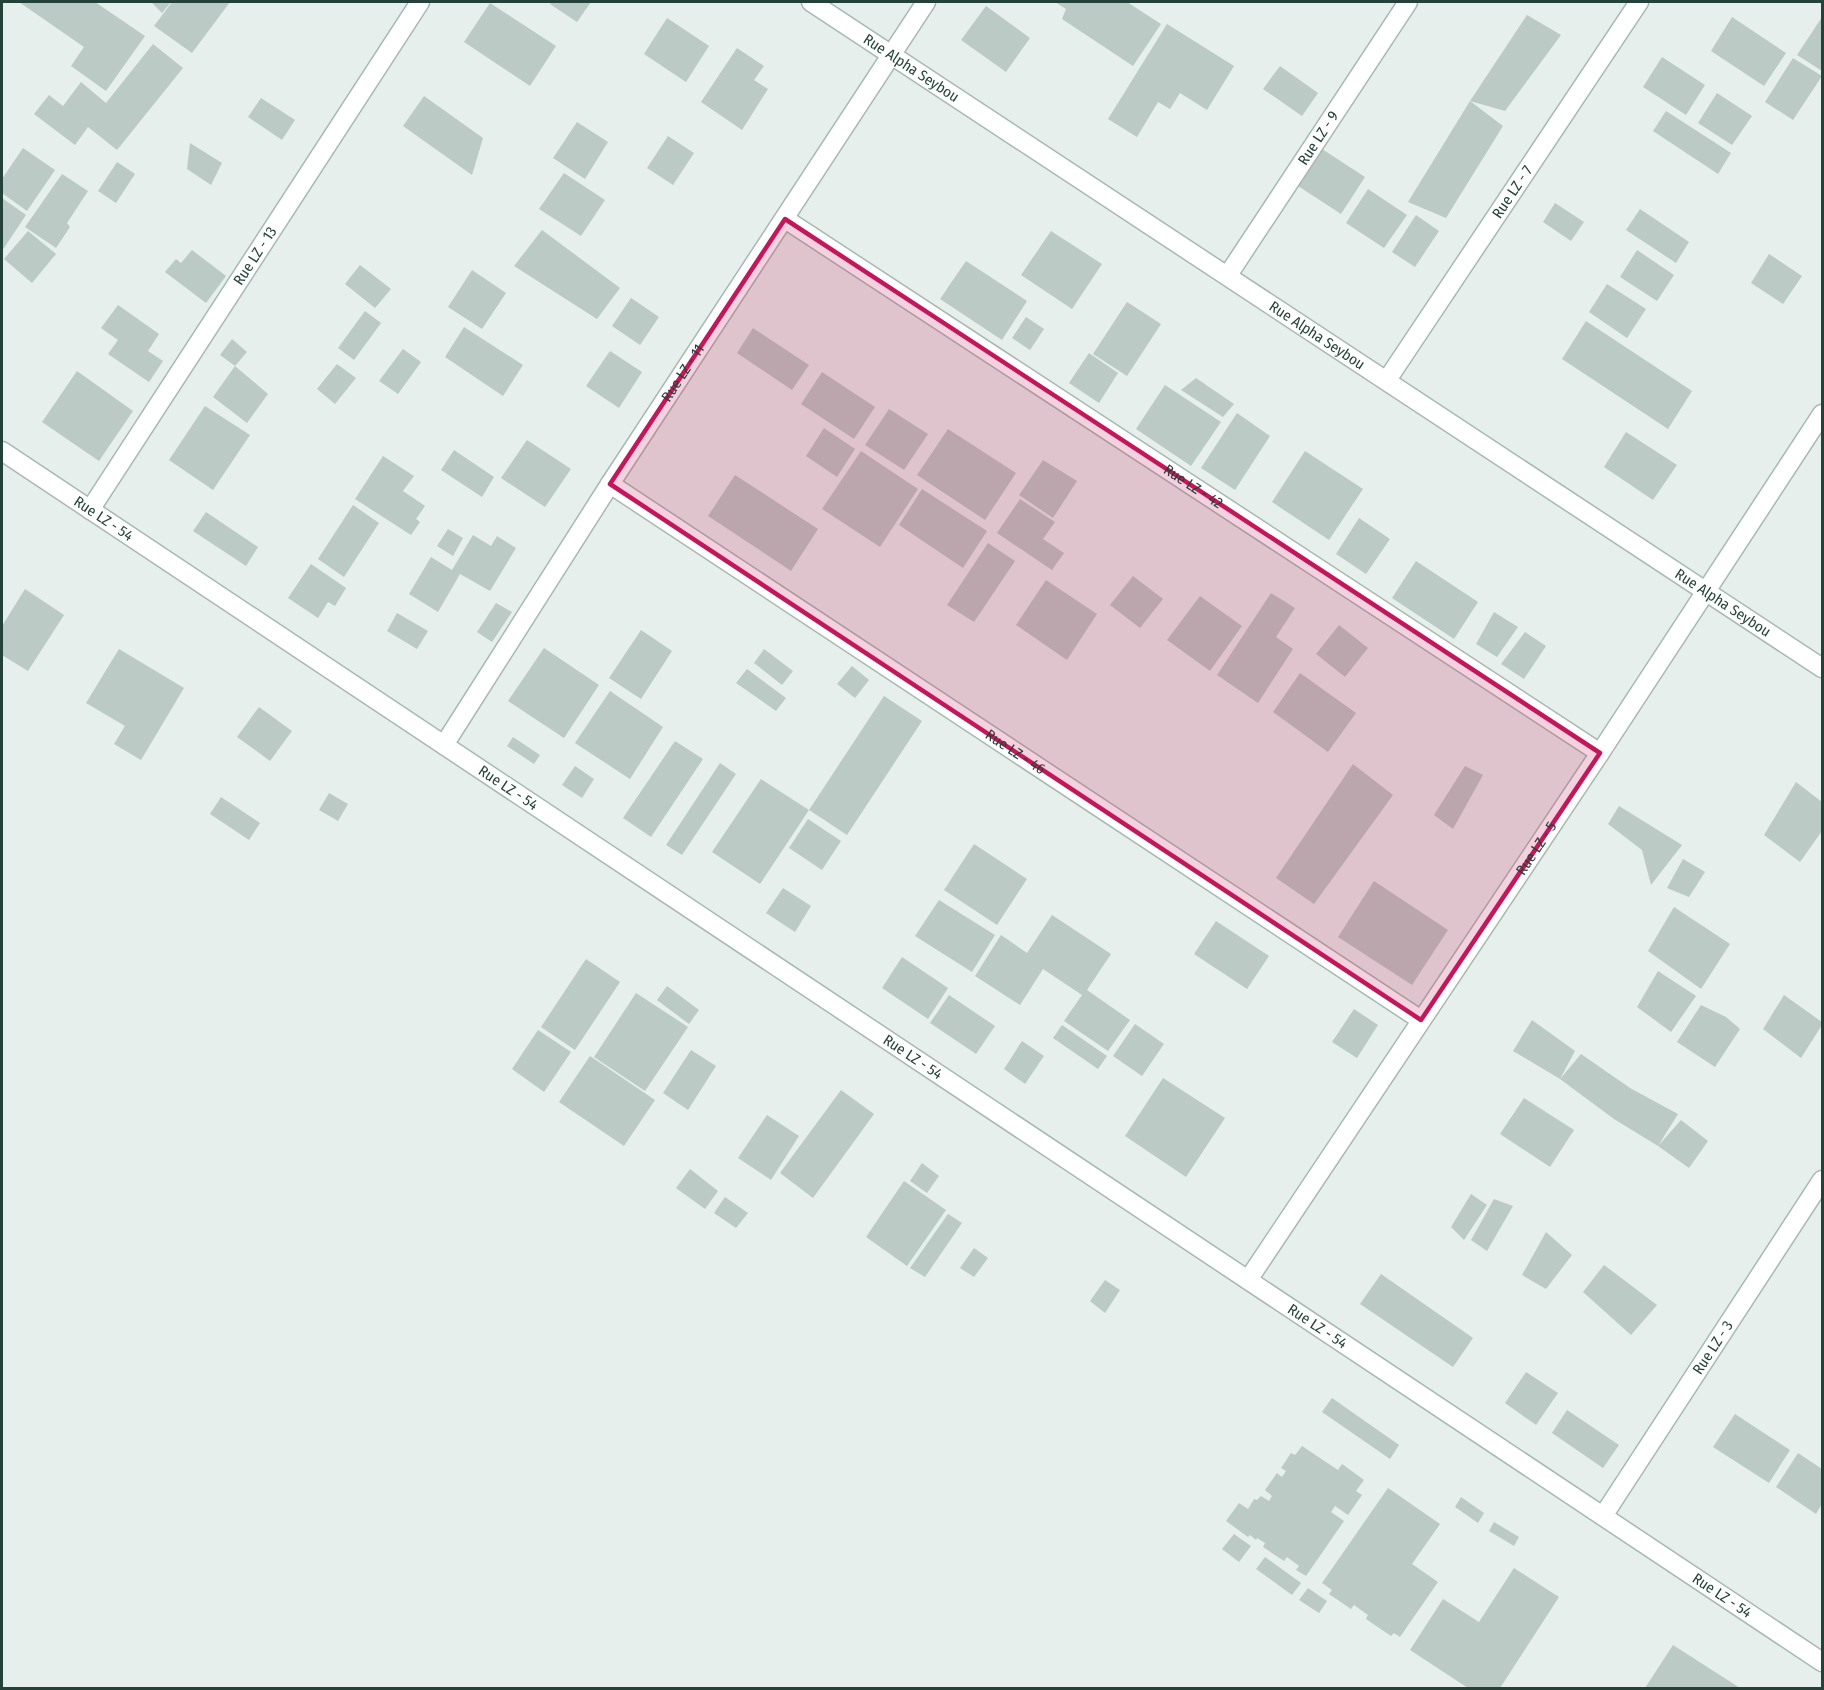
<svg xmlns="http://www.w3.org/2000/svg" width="1824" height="1690" font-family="'Fira Sans Condensed',sans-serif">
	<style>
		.building { fill: #bbcac4 }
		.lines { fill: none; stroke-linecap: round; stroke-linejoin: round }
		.minor-casing { stroke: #a8b8b2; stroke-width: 21 }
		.minor { stroke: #fff; stroke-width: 18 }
		.marked { fill: #c2185b; fill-opacity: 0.2; stroke: #c2185b; stroke-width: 4.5; stroke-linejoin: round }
		.labels { text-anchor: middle; stroke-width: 4.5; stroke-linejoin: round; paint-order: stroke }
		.street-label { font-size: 15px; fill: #24423a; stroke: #f7fbf9 }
	</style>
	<rect width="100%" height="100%" fill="#e6efeb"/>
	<!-- building -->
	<g class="building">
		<polygon points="19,2 95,2 145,36 106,91 71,66 84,47"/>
		<polygon points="151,2 171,2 162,13"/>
		<polygon points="172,2 230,2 192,53 154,26"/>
		<polygon points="552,2 591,2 577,22 550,4"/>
		<polygon points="1055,2 1127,2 1161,24 1133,66 1062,19 1066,9"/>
		<polygon points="490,3 556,46 530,86 464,42"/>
		<polygon points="986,6 1030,38 1006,72 961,40"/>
		<polygon points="1527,15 1561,35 1505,111 1470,101"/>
		<polygon points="1732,17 1786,53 1764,86 1711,51"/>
		<polygon points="1822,17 1822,71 1797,55"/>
		<polygon points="667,18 709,46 686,82 644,54"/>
		<polygon points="1167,24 1234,66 1207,110 1180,93 1170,109 1158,102 1137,137 1108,119"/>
		<polygon points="153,44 183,68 117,150 88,127 75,145 34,114 49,95 63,106 81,82 106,103"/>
		<polygon points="737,48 764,66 754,80 768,89 742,130 701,102"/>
		<polygon points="1662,57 1705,85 1686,115 1643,87"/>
		<polygon points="1793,58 1822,76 1793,120 1765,102"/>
		<polygon points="1280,66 1318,93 1302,116 1263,89"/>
		<polygon points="1717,93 1752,116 1732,145 1698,123"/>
		<polygon points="424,96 483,138 472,175 403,126"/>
		<polygon points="261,98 295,120 282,140 248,117"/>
		<polygon points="1470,101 1503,126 1446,218 1408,202"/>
		<polygon points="1666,111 1731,153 1718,174 1653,131"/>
		<polygon points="577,122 608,142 585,179 553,158"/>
		<polygon points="668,136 694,153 673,185 647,168"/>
		<polygon points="190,143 222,163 211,185 187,169"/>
		<polygon points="23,148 55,170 27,211 2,193 2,179"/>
		<polygon points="1322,149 1365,177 1341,214 1298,186"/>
		<polygon points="117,162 135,174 116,203 98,191"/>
		<polygon points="564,173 605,200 581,236 539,209"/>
		<polygon points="62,174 88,191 67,223 70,227 56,248 25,227"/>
		<polygon points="1368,189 1407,215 1384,248 1346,223"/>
		<polygon points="2,198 26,215 2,251"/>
		<polygon points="1555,203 1584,222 1571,241 1543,222"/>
		<polygon points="1640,209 1689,242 1676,263 1626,230"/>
		<polygon points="1416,215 1439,231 1415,267 1392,252"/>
		<polygon points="542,230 620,288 597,319 514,266"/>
		<polygon points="28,231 56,254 32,283 4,259"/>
		<polygon points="1051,231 1102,264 1072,309 1021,275"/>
		<polygon points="192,250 226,276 206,303 165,272 176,259 181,263"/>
		<polygon points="1637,250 1674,275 1657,301 1620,277"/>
		<polygon points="1769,254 1802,276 1783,304 1751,283"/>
		<polygon points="966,261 1027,301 1002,340 940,299"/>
		<polygon points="360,265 391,289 375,308 345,284"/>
		<polygon points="472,270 506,293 482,329 448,307"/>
		<polygon points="1607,284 1646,309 1627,338 1589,312"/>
		<polygon points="631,298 659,317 640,345 612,326"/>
		<polygon points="1127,302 1161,324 1127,376 1093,354"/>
		<polygon points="118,305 159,334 148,351 163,361 149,382 108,354 118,340 101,328"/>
		<polygon points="365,311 381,323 354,360 338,348"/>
		<polygon points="1026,317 1044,329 1030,350 1012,338"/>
		<polygon points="1586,321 1692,391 1668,429 1562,359"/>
		<polygon points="464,327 523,365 503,396 445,357"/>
		<polygon points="753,328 809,365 792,390 737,353"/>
		<polygon points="232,339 247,352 235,366 220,355"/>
		<polygon points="403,349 421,362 398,394 379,381"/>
		<polygon points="610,351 642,372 619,408 586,386"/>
		<polygon points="1089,353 1118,373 1099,403 1069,383"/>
		<polygon points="337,364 356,378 335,404 317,389"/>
		<polygon points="235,366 268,394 247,423 213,397"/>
		<polygon points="77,371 133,411 99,461 42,422"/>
		<polygon points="822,372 875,407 854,439 801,404"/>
		<polygon points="1196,378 1234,404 1223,417 1181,390"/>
		<polygon points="1165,385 1221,422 1191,466 1136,429"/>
		<polygon points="205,406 250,435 213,490 169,460"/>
		<polygon points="889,409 928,434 904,470 865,445"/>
		<polygon points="1237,413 1270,436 1235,490 1201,468"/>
		<polygon points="824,428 855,449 837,477 806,456"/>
		<polygon points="948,429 1016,473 985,520 917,475"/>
		<polygon points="1626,432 1677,465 1653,500 1604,467"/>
		<polygon points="527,440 571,469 545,507 501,478"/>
		<polygon points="454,450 494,477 482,497 441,470"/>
		<polygon points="861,451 918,489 880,547 822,509"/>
		<polygon points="1305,451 1363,489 1329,540 1272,502"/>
		<polygon points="383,456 414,476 403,491 425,506 416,519 420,522 411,535 355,499"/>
		<polygon points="1043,460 1077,481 1053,518 1019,495"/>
		<polygon points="735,475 818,529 791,571 708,516"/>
		<polygon points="922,489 987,531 963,568 899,525"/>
		<polygon points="1020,499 1055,522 1043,539 1064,553 1052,570 997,533"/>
		<polygon points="353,505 379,523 344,577 318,559"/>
		<polygon points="206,512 258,547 246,566 193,531"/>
		<polygon points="1359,518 1390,539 1366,574 1336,554"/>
		<polygon points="448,529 463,538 453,556 437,546"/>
		<polygon points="473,535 491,546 497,536 516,548 490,591 460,574 438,612 409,594 431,557 452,570"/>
		<polygon points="988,543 1015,561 974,622 947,605"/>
		<polygon points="1416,561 1478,602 1454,639 1392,598"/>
		<polygon points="311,564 346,588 335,606 328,602 318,618 288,598"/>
		<polygon points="1133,576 1163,599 1140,628 1110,605"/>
		<polygon points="1046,580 1097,614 1067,660 1016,625"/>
		<polygon points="25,589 64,615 28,671 2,655 2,626"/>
		<polygon points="1271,593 1295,608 1276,637 1293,649 1258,703 1217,675"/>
		<polygon points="1200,596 1242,626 1210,671 1167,640"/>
		<polygon points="496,603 512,612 492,642 477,632"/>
		<polygon points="1494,612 1518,627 1497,657 1476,644"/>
		<polygon points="397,613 428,631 417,649 387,631"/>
		<polygon points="1339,625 1368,648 1345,677 1316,654"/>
		<polygon points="641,630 672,651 641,699 609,678"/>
		<polygon points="1525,632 1546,646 1524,679 1501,664"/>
		<polygon points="544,648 599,685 564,738 508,701"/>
		<polygon points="119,649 184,688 141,760 114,744 125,726 86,703"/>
		<polygon points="764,649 793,671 782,685 754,663"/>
		<polygon points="852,666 869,680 855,698 837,684"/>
		<polygon points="747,669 786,698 776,711 736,683"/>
		<polygon points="1300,673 1356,713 1328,752 1273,712"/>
		<polygon points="610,691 663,727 630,779 575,743"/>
		<polygon points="884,696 922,721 847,835 809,810"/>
		<polygon points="259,707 292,731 270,761 237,737"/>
		<polygon points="513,737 540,755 534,764 507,746"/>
		<polygon points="675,741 703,759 651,837 623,818"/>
		<polygon points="720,763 736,774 682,855 666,845"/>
		<polygon points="1353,764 1393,795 1314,904 1276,878"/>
		<polygon points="575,766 594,779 582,798 562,785"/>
		<polygon points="1465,766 1483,775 1453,829 1434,815"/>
		<polygon points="761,779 809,810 760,884 712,852"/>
		<polygon points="1796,782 1822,802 1822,831 1800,862 1764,835"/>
		<polygon points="329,793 348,804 338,821 319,810"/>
		<polygon points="221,797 260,823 249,840 210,814"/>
		<polygon points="1619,806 1682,845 1651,885 1642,850 1608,824"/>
		<polygon points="808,819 841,841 822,870 789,848"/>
		<polygon points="974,844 1027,879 997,925 944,890"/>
		<polygon points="1683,859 1705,872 1689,897 1667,888"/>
		<polygon points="1374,881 1448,930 1412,985 1338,937"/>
		<polygon points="783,888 811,906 795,932 766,913"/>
		<polygon points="939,900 995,935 972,972 915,936"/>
		<polygon points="1674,907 1730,944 1701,989 1648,951"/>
		<polygon points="1052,915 1111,954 1087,990 1130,1020 1108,1051 1064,1021 1082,995 1043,969 1020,1005 975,976 1001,935 1027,953"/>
		<polygon points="1216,921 1269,956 1247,989 1194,954"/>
		<polygon points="902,957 948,988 928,1019 882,988"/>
		<polygon points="586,959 620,982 575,1050 541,1027"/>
		<polygon points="1658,971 1696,996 1671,1032 1637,1007"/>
		<polygon points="667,986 699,1010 689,1024 657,1000"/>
		<polygon points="636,993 688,1027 645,1091 594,1057"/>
		<polygon points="949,995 995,1026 976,1054 930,1023"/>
		<polygon points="1784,995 1822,1022 1822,1025 1801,1058 1763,1029"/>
		<polygon points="1701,1005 1726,1017 1740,1029 1715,1067 1677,1042"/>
		<polygon points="1354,1009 1378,1025 1357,1058 1332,1042"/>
		<polygon points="1532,1020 1575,1051 1560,1079 1581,1054 1630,1088 1678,1114 1658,1146 1614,1119 1560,1079 1513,1051"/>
		<polygon points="1135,1024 1164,1044 1142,1076 1113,1056"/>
		<polygon points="1062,1025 1107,1056 1098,1069 1053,1038"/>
		<polygon points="538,1030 571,1052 544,1092 512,1069"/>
		<polygon points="1022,1041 1044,1056 1025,1084 1004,1069"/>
		<polygon points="691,1050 716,1066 688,1110 663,1093"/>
		<polygon points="590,1056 655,1100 624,1146 559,1102"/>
		<polygon points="1163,1078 1225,1118 1186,1177 1125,1136"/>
		<polygon points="841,1090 874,1114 813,1198 780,1173"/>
		<polygon points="1524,1098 1574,1130 1550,1167 1500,1134"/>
		<polygon points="767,1115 799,1136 771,1180 738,1158"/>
		<polygon points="1681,1120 1708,1141 1689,1168 1658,1146"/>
		<polygon points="922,1163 939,1176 927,1193 910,1181"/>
		<polygon points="690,1169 718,1191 705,1209 676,1188"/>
		<polygon points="904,1181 946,1210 907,1266 866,1237"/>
		<polygon points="1471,1194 1487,1205 1464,1240 1451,1227"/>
		<polygon points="725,1197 748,1213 736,1228 714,1213"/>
		<polygon points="1494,1199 1513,1206 1487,1251 1471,1240"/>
		<polygon points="948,1214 962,1223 925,1277 910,1268"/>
		<polygon points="1546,1232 1572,1255 1546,1289 1522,1275"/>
		<polygon points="974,1248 988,1258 974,1277 960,1268"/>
		<polygon points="1604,1265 1657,1305 1631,1335 1583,1292"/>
		<polygon points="1381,1274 1473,1338 1453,1367 1360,1304"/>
		<polygon points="1105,1280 1120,1290 1105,1313 1090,1301"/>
		<polygon points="1526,1372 1558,1393 1536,1425 1505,1403"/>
		<polygon points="1332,1398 1399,1445 1390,1459 1322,1412"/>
		<polygon points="1567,1410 1619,1445 1603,1468 1552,1433"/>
		<polygon points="1735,1414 1790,1450 1769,1483 1713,1447"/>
		<polygon points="1302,1446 1338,1470 1342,1464 1364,1480 1356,1491 1362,1495 1348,1515 1335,1506 1331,1512 1344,1521 1306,1576 1296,1570 1299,1566 1287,1557 1284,1561 1263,1547 1265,1543 1257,1538 1256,1540 1250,1535 1248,1537 1226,1521 1239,1503 1248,1509 1254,1499 1257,1500 1261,1496 1269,1501 1272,1496 1265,1490 1277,1473 1282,1477 1286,1471 1281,1468 1291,1453 1295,1455"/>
		<polygon points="1798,1453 1822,1469 1822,1504 1816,1514 1776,1487"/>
		<polygon points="1388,1488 1440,1524 1412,1564 1438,1582 1400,1637 1394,1633 1391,1636 1366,1619 1368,1615 1354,1605 1351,1609 1329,1594 1332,1590 1322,1583"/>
		<polygon points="1461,1497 1484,1513 1478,1523 1455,1507"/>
		<polygon points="1494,1522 1519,1537 1514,1546 1489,1531"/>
		<polygon points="1234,1534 1251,1546 1239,1562 1222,1549"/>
		<polygon points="1265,1557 1301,1583 1292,1595 1256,1569"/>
		<polygon points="1514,1568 1559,1597 1500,1688 1468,1688 1410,1650 1443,1599 1479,1622"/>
		<polygon points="1308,1588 1327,1601 1319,1613 1299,1600"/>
		<polygon points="1673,1645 1740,1688 1645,1688"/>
	</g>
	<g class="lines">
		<defs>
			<g id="minor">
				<path id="s1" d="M811,2L1822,668"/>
				<path id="s2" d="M785,219L1600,753"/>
				<path id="s3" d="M1228,275L1408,2"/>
				<path id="s4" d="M1387,380L1639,2"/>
				<path id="s5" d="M2,451L1822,1662"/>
				<path id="s6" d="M610,484L1421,1020"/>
				<path id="s7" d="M90,510L420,2"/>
				<path id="s8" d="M444,745L610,484L926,2"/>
				<path id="s9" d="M1248,1280L1600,753L1822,414"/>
				<path id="s10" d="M1603,1516L1822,1180"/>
			</g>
		</defs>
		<!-- minor casing -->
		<use href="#minor" class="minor-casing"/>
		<!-- minor -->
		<use href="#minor" class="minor"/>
	</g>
	<!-- marked area -->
	<path class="marked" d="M785,219L1600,753L1421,1020L610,484Z"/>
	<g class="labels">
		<!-- street labels -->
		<g class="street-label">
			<text dy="5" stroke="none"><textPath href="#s1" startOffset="120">Rue Alpha Seybou</textPath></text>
			<text dy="5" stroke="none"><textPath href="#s3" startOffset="164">Rue LZ - 9</textPath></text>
			<text dy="5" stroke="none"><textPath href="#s4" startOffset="226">Rue LZ - 7</textPath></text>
			<text dy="5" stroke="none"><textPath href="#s7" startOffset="303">Rue LZ - 13</textPath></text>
			<text dy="5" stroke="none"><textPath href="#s1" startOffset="606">Rue Alpha Seybou</textPath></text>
			<text dy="5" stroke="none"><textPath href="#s8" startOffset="442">Rue LZ - 11</textPath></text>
			<text dy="5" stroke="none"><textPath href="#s2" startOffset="488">Rue LZ - 42</textPath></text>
			<text dy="5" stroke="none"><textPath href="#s5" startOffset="122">Rue LZ - 54</textPath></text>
			<text dy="5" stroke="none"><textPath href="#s1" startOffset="1092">Rue Alpha Seybou</textPath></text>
			<text dy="5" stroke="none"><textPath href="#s6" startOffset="486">Rue LZ - 46</textPath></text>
			<text dy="5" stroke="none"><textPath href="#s5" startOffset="608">Rue LZ - 54</textPath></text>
			<text dy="5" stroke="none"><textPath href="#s9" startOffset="519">Rue LZ - 5</textPath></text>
			<text dy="5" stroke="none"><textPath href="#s5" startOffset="1094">Rue LZ - 54</textPath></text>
			<text dy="5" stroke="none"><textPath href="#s5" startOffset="1580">Rue LZ - 54</textPath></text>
			<text dy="5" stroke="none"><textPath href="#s10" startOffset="201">Rue LZ - 3</textPath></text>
			<text dy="5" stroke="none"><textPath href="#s5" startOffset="2066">Rue LZ - 54</textPath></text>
		</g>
	</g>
	<!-- border -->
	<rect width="1824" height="1690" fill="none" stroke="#24423a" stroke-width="6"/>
</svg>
